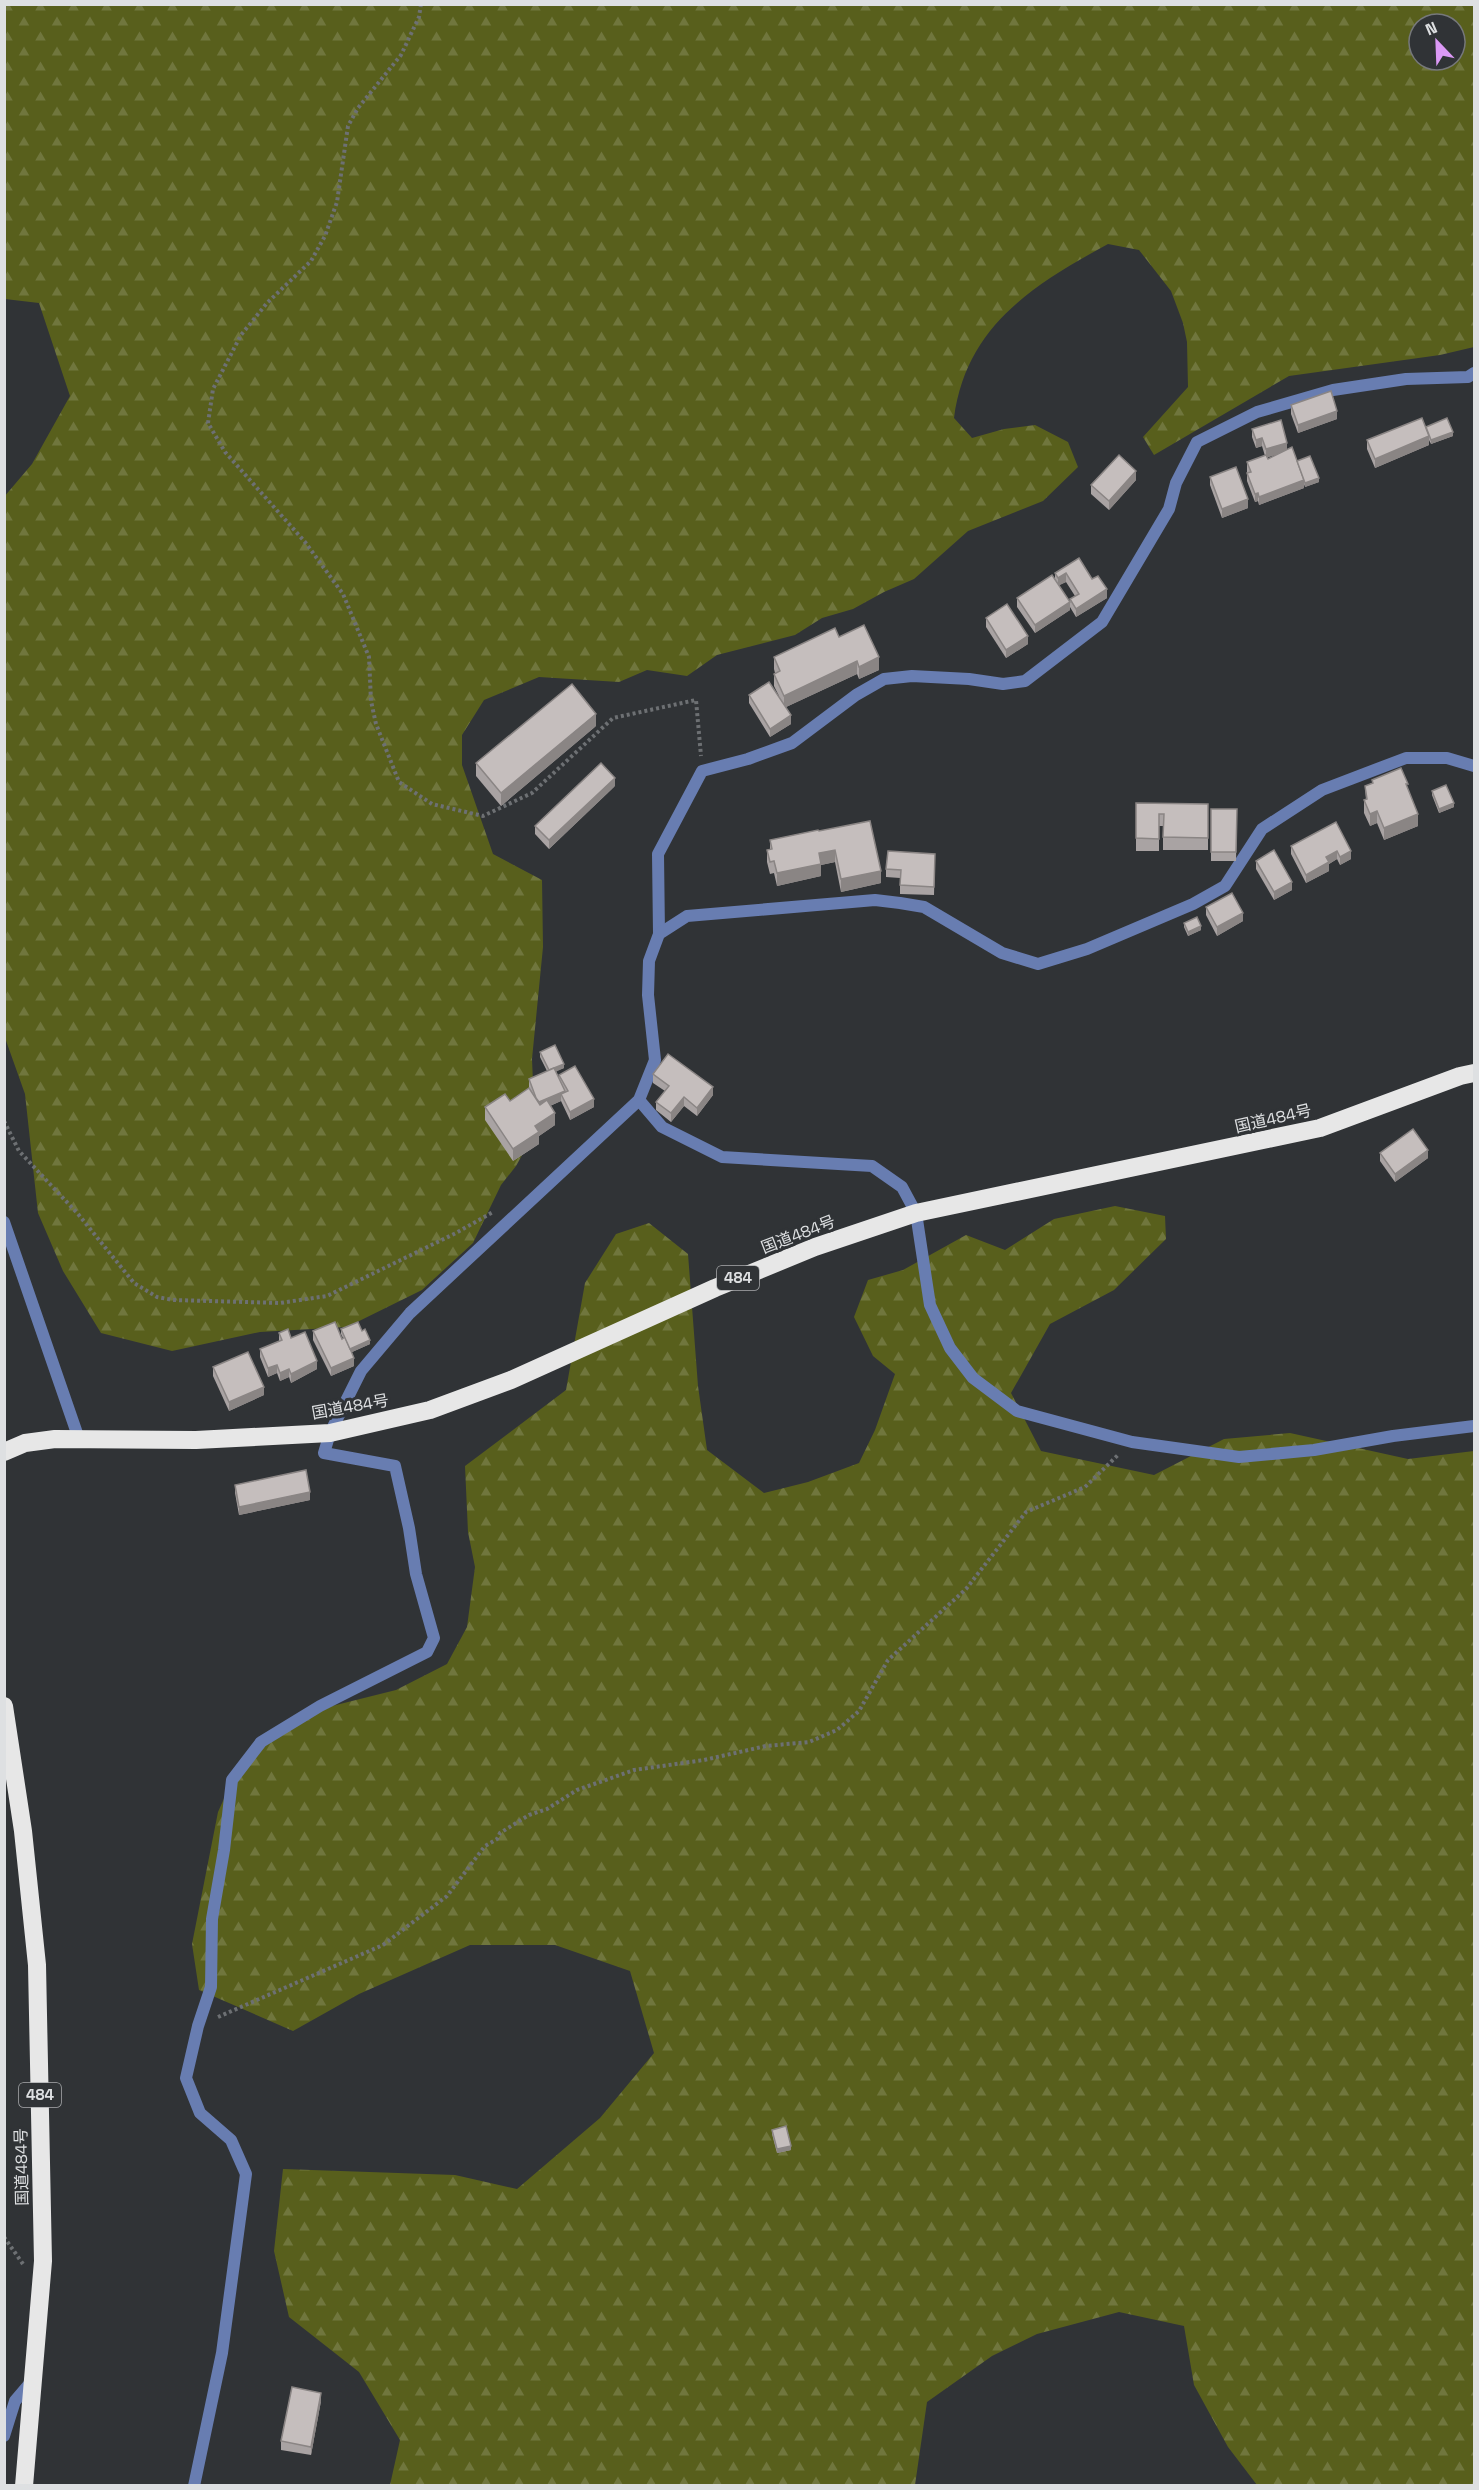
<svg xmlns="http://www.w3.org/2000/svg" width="1479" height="2490" font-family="'Space Grotesk','Noto Sans JP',sans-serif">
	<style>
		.forest { fill: url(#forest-firs); fill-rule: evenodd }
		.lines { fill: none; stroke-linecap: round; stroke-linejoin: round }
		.path { stroke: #6d7073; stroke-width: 4; stroke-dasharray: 3 3; stroke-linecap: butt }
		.street { stroke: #687db1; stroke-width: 12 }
		.highway { stroke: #e7e7e7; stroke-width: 18 }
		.wall { fill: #a9a3a3; fill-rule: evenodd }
		.shaded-wall { fill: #8a8584 }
		.building { fill: #c5bebd; stroke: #8a8584; stroke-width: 1.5 }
		.labels { text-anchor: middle; stroke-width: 6; stroke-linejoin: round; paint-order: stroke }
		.shield { fill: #303336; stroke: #aaacae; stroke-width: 1.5 }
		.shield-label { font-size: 15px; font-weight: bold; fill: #dee0e2 }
		.street-label { font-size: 16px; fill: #dee0e2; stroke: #303336 }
	</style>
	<defs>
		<pattern id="forest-firs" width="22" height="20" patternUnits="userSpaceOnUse" patternTransform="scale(1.5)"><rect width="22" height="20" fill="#585f1c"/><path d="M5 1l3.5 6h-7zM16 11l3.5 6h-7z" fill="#70763d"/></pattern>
	</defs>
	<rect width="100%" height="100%" fill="#303336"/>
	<!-- forest -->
	<g class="forest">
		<path d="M5,5H1474V347L1440,355L1289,376L1154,455L1143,437L1188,387L1187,342L1183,323L1171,291L1139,250L1108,244C1033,285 966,326 954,418L972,438L1004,429L1035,425L1068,442L1078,467L1043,501L968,531L914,579L884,592L853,609L822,618L795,635L717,655L687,676L647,670L619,682L539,677L484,700L462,735V765L493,854L542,880L543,947L532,1059L535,1132L516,1166L501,1185L473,1243L422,1290L347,1327L260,1332L172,1351L101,1333L63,1271L38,1213L25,1094L4,1035V497L32,464L70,396L39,303L5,299ZM1419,24H1455V60H1419Z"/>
		<polygon points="1115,1206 1165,1216 1166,1239 1114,1290 1050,1324 1011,1393 1041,1451 1154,1475 1224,1439 1290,1433 1408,1459 1474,1451 1474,2485 1257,2485 1228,2447 1194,2385 1184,2326 1119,2312 1037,2334 992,2356 927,2402 915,2485 390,2485 400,2440 359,2372 289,2317 274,2251 283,2169 455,2175 517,2189 600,2118 654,2053 630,1971 555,1945 470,1945 359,1994 293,2031 199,1990 192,1944 218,1812 236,1772 277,1730 320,1709 396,1690 447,1664 467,1627 475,1567 468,1532 465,1466 566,1390 585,1283 616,1234 649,1223 688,1254 698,1386 707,1450 764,1493 808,1482 859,1463 875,1430 895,1374 873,1356 854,1317 868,1280 903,1270 966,1235 1005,1250 1054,1219"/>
	</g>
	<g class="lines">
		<!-- path -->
		<g class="path">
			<polyline points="421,4 419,17 401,55 358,108 348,126 337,202 325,236 311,261 267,303 241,335 213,389 208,423 225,452 305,542 343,594 369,657 371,701 376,724 399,782 432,804 483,816 532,793 613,718 696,700 701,756"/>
			<polyline points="4,1121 19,1151 78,1214 134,1283 157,1297 173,1300 280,1303 327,1296 456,1233 493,1212"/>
			<polyline points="218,2017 383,1945 447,1896 485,1846 497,1839 500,1833 529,1815 547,1809 577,1790 634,1770 704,1760 766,1746 809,1742 837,1730 859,1711 888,1660 966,1589 1026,1512 1085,1487 1119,1454"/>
			<polyline points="4,2237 23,2264"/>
		</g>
		<!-- street -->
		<g class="street">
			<polyline points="659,934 658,854 702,771 748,759 792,743 856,695 884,679 912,676 969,679 1003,684 1025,681 1102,622 1169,509 1176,483 1197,442 1257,412 1333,390 1406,379 1468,377 1474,373"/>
			<polyline points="639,1100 662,1127 722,1157 872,1166 902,1187 916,1213 930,1305 950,1348 973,1378 1017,1411 1132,1442 1239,1457 1314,1450 1393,1436 1474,1426"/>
			<polyline points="4,1222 79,1439"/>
			<polyline points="4,2436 15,2401 32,2381"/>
			<polyline points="194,2486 222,2353 246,2174 231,2140 200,2113 186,2078 198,2026 211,1987 212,1919 224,1850 232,1780 261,1742 320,1706 427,1652 434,1638 416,1574 409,1528 395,1466 324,1453 330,1433 361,1371 410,1313 639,1100 655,1060 648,995 649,961 659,934 687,916 875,900 900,903 924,907 1002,953 1038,964 1087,949 1193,904 1225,886 1262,829 1322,790 1406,758 1447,758 1474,766"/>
		</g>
		<!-- highway -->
		<g class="highway">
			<polyline points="4,1452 25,1443 55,1439 196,1440 330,1433 430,1410 511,1380 715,1288 815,1247 916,1213 1320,1128 1460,1076 1474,1073"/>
			<polyline points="4,1706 23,1831 37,1965 43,2261 24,2486"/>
		</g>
	</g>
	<!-- wall -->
	<g class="wall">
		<polygon points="1291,405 1337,419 1298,433 1291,414"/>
		<polygon points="1426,428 1453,436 1431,444 1429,440 1429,445 1375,468 1367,449 1367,440"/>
		<path d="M1252,429L1287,450L1297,461L1319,482L1305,487L1304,484V488L1259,505L1258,501L1255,502L1247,481V462L1265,456L1262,446L1256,448L1252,437ZM1279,454L1268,459L1267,457Z"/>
		<polygon points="1210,477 1248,508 1222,518 1210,485"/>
		<polygon points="1136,480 1109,510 1091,494 1091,485"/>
		<polygon points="1079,558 1092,579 1107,598 1076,617 1070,607 1070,599 1075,596 1066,582 1059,585 1070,610 1035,633 1017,607 1017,598 1055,578 1055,573"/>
		<polygon points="986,618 1028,644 1006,658 986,627"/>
		<polygon points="839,637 879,670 859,679 857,674 786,707 791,724 770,737 749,703 749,695 779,696 774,686 774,674 775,673 774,669 774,657"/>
		<polygon points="596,726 501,806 476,776 476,763"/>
		<polygon points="1372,780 1408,789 1418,826 1384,840 1377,823 1370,826 1364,813 1364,800 1366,800 1365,786 1372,783"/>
		<polygon points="615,786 549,849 535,834 535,826"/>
		<polygon points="1432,791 1454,807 1439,813 1432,795"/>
		<polygon points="1136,803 1208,804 1208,850 1163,850 1163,826 1159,826 1159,851 1136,851"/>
		<polygon points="1211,809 1237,809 1236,861 1211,861"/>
		<polygon points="1336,822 1351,859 1340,865 1337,859 1329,864 1329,871 1306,883 1291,854 1291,846"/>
		<polygon points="819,831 881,883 841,892 835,862 821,865 821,876 777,886 774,873 770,874 767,862 767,850 770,849 770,840"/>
		<polygon points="935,854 934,895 900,894 900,878 886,877 886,869"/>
		<polygon points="1256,861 1292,890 1274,900 1256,869"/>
		<polygon points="1206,907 1243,921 1217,936 1206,915"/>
		<polygon points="1184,923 1201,930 1188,936 1184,927"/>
		<polygon points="540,1052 564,1068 556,1071 559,1078 559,1075 594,1107 570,1120 561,1101 550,1106 555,1125 539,1136 539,1144 513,1161 485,1120 485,1107 510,1101 529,1088 529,1079 547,1071 540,1057"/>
		<polygon points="653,1074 713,1095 697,1116 684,1106 671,1122 656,1110 656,1102 665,1091 653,1083"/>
		<polygon points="1380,1153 1428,1158 1395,1182 1380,1161"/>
		<polygon points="341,1329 362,1331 370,1344 352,1352 354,1366 331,1376 313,1340 313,1331 342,1339 343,1338 341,1334"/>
		<polygon points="279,1333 291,1338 317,1369 291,1383 289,1377 280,1381 277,1373 268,1377 260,1357 260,1349 279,1341"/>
		<polygon points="213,1367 264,1395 229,1411 213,1376"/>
		<polygon points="235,1485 310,1500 239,1515 235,1493"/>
		<polygon points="772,2130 791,2150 777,2153 772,2134"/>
		<polygon points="321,2401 311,2455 281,2450 281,2441"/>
	</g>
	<!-- shaded-wall -->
	<g class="shaded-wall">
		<polygon points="1337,411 1337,419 1298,433 1298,425"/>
		<polygon points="1453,432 1453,436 1431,444 1431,440"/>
		<polygon points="1429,436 1429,445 1375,468 1375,459"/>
		<polygon points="1262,438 1262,446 1256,448 1256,440"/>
		<polygon points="1287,443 1287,451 1266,458 1266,449"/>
		<polygon points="1136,471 1136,480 1109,510 1109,501"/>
		<polygon points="1319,478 1319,482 1305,487 1305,483"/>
		<polygon points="1304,480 1304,488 1259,505 1259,497"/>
		<polygon points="1258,493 1258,501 1255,502 1255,494"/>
		<polygon points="1248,499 1248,508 1222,518 1222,509"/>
		<polygon points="1066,573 1066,582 1058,586 1058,578"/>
		<polygon points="1107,589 1107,598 1076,617 1076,609"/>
		<polygon points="1070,602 1070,610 1035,633 1035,625"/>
		<polygon points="1028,636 1028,644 1006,658 1006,650"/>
		<polygon points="879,657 879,670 859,679 859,667"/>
		<polygon points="857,661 857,674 784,708 784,696"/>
		<polygon points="596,714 596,726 501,806 501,793"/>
		<polygon points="791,715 791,724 770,737 770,729"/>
		<polygon points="615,778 615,786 549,849 549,840"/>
		<polygon points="1454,803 1454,807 1439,813 1439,809"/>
		<polygon points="1377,811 1377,823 1370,826 1370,814"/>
		<polygon points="1418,814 1418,826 1384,840 1384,828"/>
		<polygon points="835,850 835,862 821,865 821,876 777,886 777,873 819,853"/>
		<polygon points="1337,851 1337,859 1329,864 1329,871 1306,883 1306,875 1326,857"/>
		<polygon points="1351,851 1351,859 1340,865 1340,857"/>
		<polygon points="881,871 881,883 841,892 841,879"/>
		<polygon points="1292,882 1292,890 1274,900 1274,892"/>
		<polygon points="1243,913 1243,921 1217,936 1217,927"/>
		<polygon points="1201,926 1201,930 1188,936 1188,932"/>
		<polygon points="564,1064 564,1068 549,1075 549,1070"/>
		<polygon points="713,1087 713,1095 697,1116 697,1108"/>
		<polygon points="565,1091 565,1100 561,1094 561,1101 538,1111 538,1103"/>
		<polygon points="684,1097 684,1106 671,1122 671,1113"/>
		<polygon points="594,1099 594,1107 570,1120 570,1112"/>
		<polygon points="555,1113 555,1125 539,1136 539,1144 513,1161 513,1149 535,1126"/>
		<polygon points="1428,1150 1428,1158 1395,1182 1395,1174"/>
		<polygon points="370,1340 370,1344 350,1353 350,1349"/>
		<polygon points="354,1358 354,1366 331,1376 331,1368"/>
		<polygon points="317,1361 317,1369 291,1383 291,1374"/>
		<polygon points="277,1365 277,1373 268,1377 268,1368"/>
		<polygon points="289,1369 289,1377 280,1381 280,1373"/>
		<polygon points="264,1387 264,1395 229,1411 229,1402"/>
		<polygon points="310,1492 310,1500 239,1515 239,1507"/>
		<polygon points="791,2146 791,2150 777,2153 777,2149"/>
		<polygon points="321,2393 321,2401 311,2455 311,2447"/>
	</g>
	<!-- building -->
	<g class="building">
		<polygon points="1331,391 1337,411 1298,425 1291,405"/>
		<polygon points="1422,418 1429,436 1375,459 1367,440"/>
		<polygon points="1447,418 1453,432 1431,440 1426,427"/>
		<polygon points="1281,420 1287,443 1266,449 1262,438 1256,440 1252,429"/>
		<polygon points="1292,447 1304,480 1259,497 1258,493 1255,494 1247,473 1251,472 1247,462 1266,455 1268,459"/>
		<polygon points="1119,455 1136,471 1109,501 1091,485"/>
		<polygon points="1310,456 1319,478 1305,483 1297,461"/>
		<polygon points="1236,467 1248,499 1222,509 1210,477"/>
		<polygon points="1079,558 1092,579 1098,576 1107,589 1076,609 1070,599 1079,594 1066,573 1058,578 1055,573"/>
		<polygon points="1052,575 1070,602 1035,625 1017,598"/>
		<polygon points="1007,604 1028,636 1006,650 986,618"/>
		<polygon points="864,625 879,657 859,667 857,661 784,696 774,674 780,671 774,657 835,628 839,637"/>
		<polygon points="769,682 791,715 770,729 749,695"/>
		<polygon points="572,684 596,714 501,793 476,763"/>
		<polygon points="601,763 615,778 549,840 535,826"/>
		<polygon points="1401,768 1408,784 1406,784 1418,814 1384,828 1377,811 1370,814 1364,800 1367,799 1365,786 1373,783 1372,780"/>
		<polygon points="1446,785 1454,803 1439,809 1432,791"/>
		<polygon points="1136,803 1208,804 1208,838 1163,837 1164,814 1159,814 1159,839 1136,838"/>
		<polygon points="1211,809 1237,809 1236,852 1211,852"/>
		<polygon points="870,821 881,871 841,879 835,850 819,853 821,864 777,873 774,861 770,862 767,850 772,849 770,840 818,830 819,831"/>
		<polygon points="1336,822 1351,851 1340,857 1337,851 1326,857 1329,862 1306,875 1291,846"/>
		<polygon points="1274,850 1292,882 1274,892 1256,861"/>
		<polygon points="888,851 935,854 934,887 900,885 901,870 886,869"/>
		<polygon points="1232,893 1243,913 1217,927 1206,907"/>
		<polygon points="1197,917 1201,926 1188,932 1184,923"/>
		<polygon points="555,1045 564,1064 549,1070 540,1052"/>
		<polygon points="668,1054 713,1087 697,1108 684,1097 671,1113 656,1102 669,1086 653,1074"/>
		<polygon points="575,1066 594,1099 570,1112 561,1094 568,1091 559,1075"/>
		<polygon points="554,1068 565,1091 539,1102 536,1098 529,1079"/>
		<polygon points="529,1088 540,1105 547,1100 555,1113 535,1126 539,1132 513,1149 485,1107 505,1094 510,1101"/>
		<polygon points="1413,1129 1428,1150 1395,1174 1380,1153"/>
		<polygon points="335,1322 342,1339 345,1337 354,1358 331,1368 313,1331"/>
		<polygon points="358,1322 362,1331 365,1329 370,1340 350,1349 341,1329"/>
		<polygon points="288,1329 291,1338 305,1332 317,1361 291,1374 289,1369 280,1373 277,1365 268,1368 260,1349 282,1340 279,1333"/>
		<polygon points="248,1352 264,1387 229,1402 213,1367"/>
		<polygon points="306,1470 310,1492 239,1507 235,1485"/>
		<polygon points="786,2126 791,2146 777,2149 772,2130"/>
		<polygon points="292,2387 321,2393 311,2447 281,2441"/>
	</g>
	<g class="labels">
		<!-- shield labels -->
		<g class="shield">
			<rect x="717" y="1266" width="42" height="24" rx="4.5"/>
			<rect x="19" y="2083" width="42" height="24" rx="4.5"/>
		</g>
		<g class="shield-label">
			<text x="738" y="1283">484</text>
			<text x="40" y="2100">484</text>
		</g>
		<!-- street labels -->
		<g class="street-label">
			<text transform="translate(1273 1118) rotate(-13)" y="6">国道484号</text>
			<text transform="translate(798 1234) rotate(-21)" y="6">国道484号</text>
			<text transform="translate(350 1406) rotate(-10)" y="6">国道484号</text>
			<text transform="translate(21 2167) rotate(-91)" y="6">国道484号</text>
		</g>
	</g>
	<!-- border -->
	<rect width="1479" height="2490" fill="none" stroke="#dee0e2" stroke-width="12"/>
	<!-- north arrow -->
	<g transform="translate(1437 42) rotate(337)"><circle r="28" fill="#303336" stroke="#76787b" stroke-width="1.5"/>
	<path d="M0-4.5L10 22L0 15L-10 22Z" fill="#db99f5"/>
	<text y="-9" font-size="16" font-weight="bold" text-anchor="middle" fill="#dee0e2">N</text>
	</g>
</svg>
